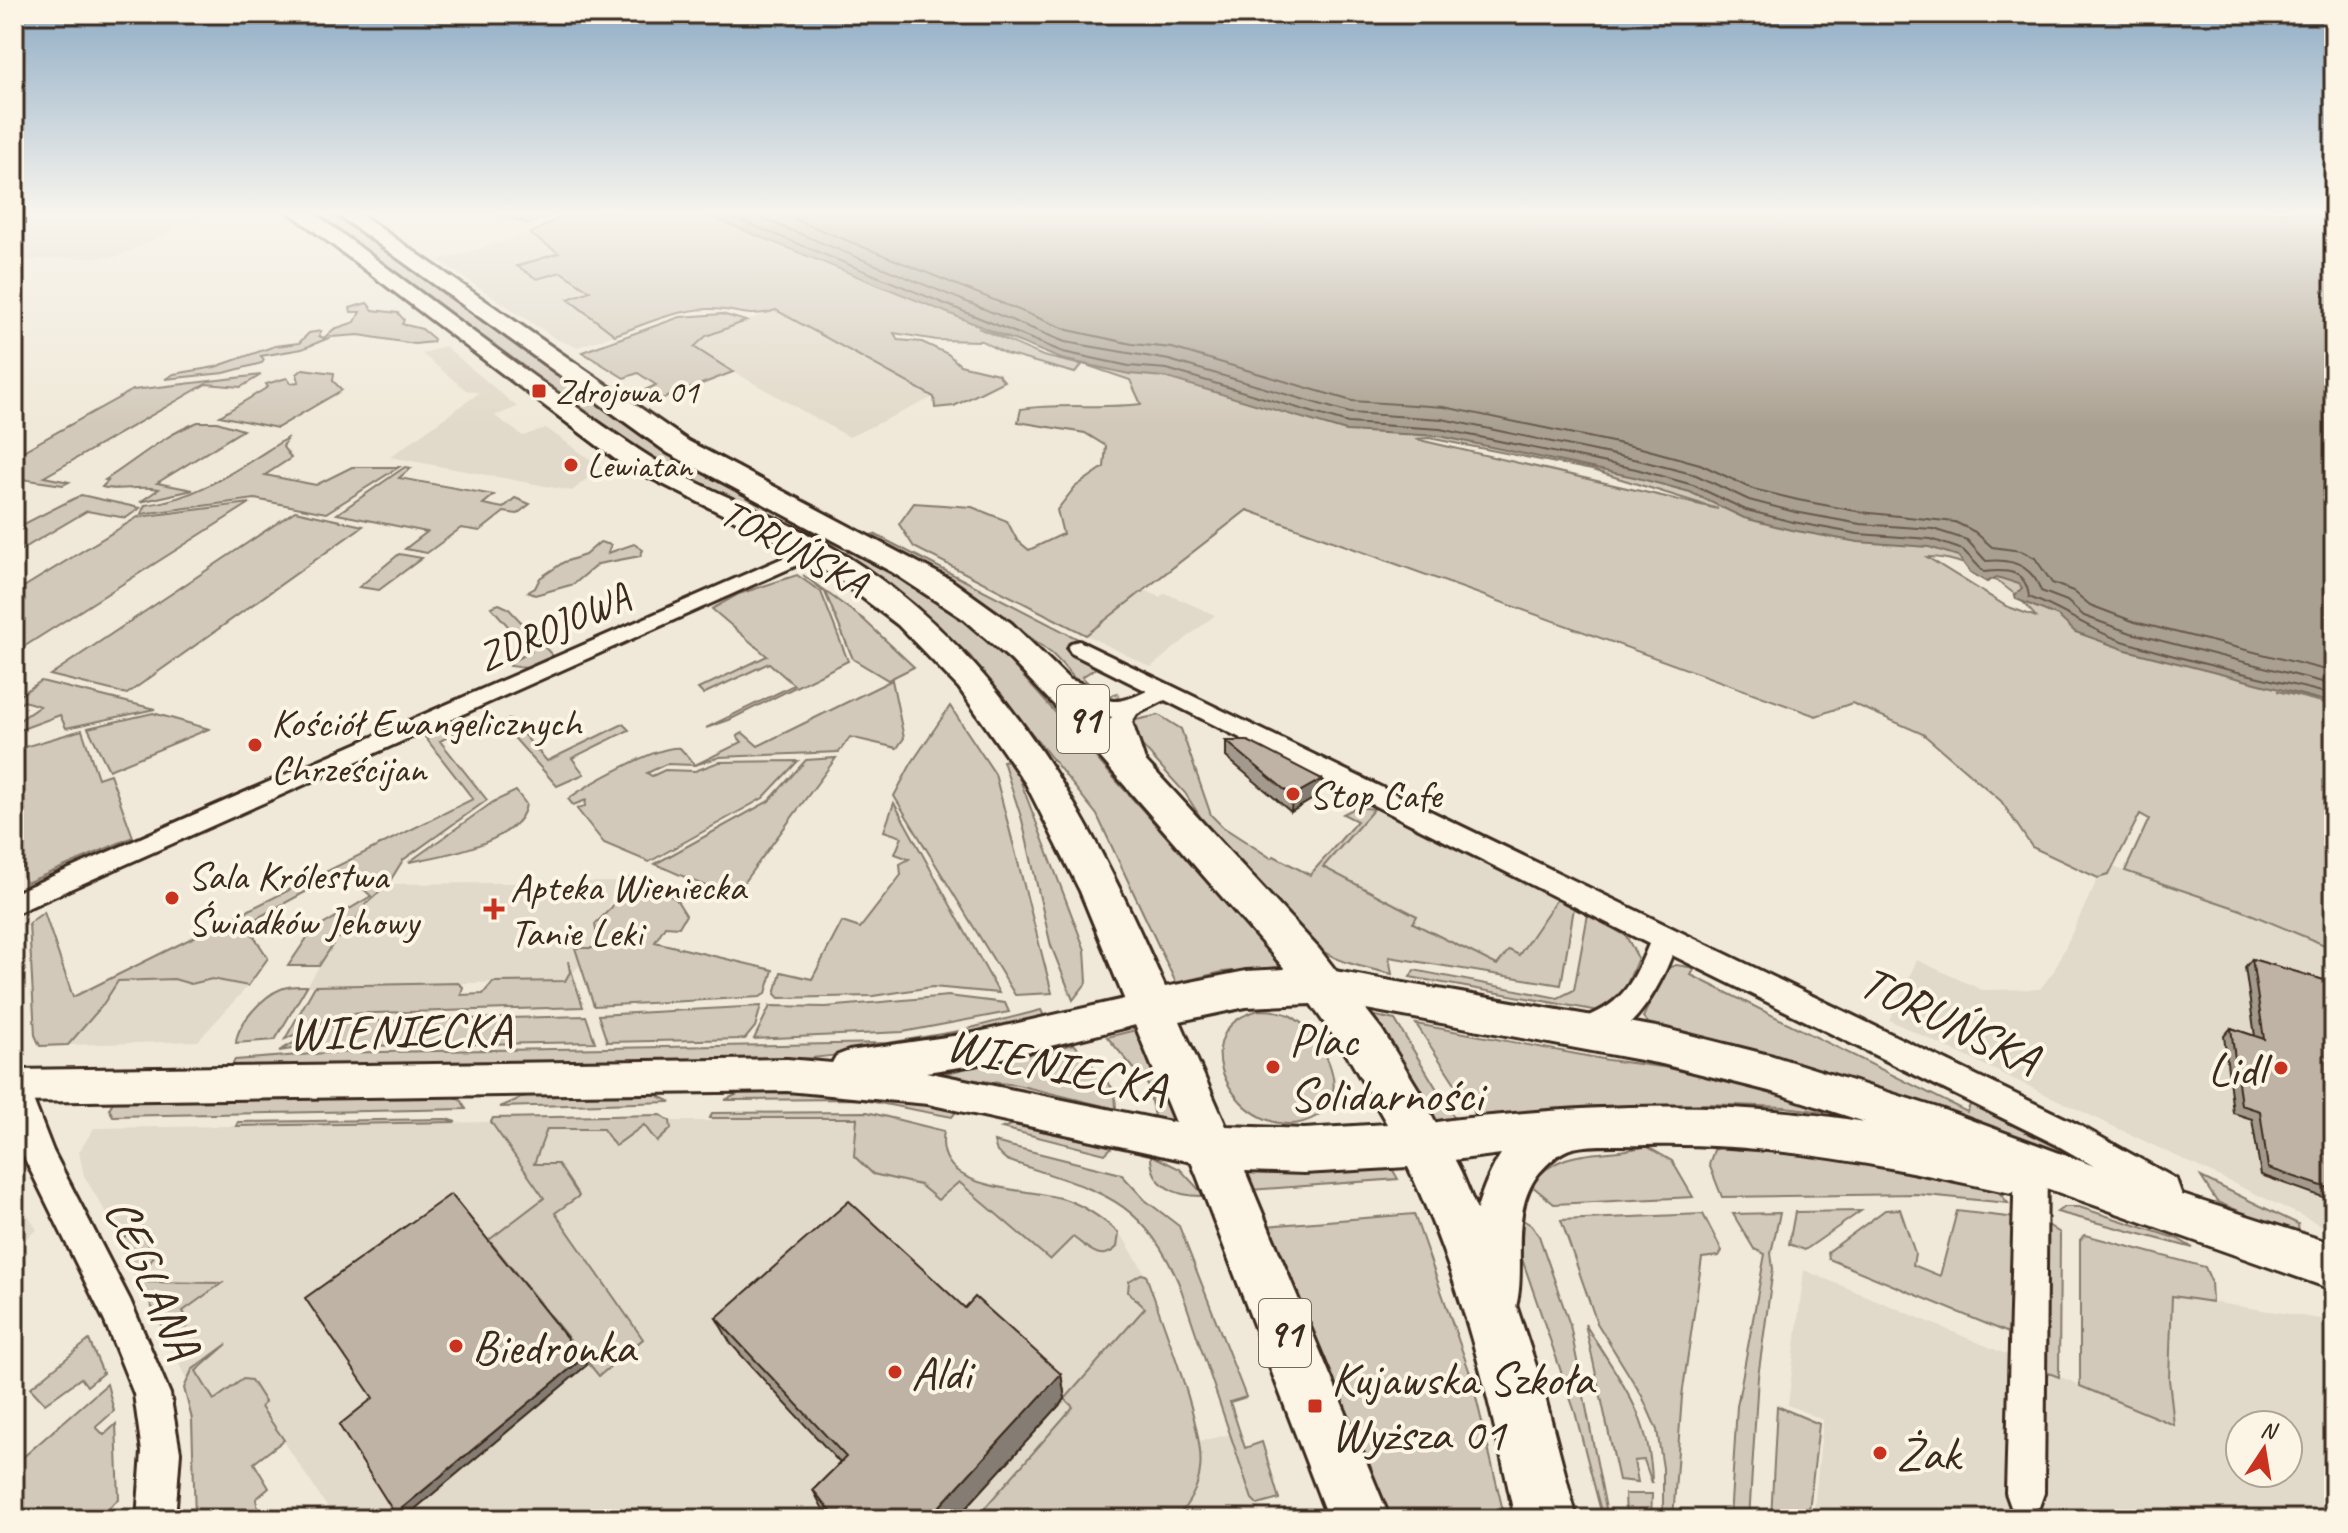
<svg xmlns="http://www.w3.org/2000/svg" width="2348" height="1533" font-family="Caveat,sans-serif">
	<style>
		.built { fill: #e1d9c9; fill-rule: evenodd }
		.green { fill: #d2c9ba; stroke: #867a6c; stroke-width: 2; fill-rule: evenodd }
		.water { fill: #aaa091; stroke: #7e7163; stroke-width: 2 }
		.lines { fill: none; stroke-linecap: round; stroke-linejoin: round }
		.shore { stroke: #67594c; stroke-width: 2 }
		.minor-casing { stroke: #3b2a1e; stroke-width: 6 }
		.tertiary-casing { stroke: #3b2a1e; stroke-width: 6 }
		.secondary-casing { stroke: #3b2a1e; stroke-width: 6 }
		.primary-casing { stroke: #3b2a1e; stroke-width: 6 }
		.minor { fill: #fcf5e5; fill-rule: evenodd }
		.tertiary { fill: #fcf5e5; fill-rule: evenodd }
		.secondary { fill: #fcf5e5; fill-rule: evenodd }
		.primary { fill: #fcf5e5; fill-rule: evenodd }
		.wall { fill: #a39a8d; stroke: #3b2a1e; stroke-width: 2 }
		.shaded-wall { fill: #857d73; stroke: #3b2a1e; stroke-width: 2 }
		.building { fill: #beb3a4; stroke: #3b2a1e; stroke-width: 2 }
		.poi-dot { fill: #c8321e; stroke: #fcf5e5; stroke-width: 3 }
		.labels { text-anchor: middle; stroke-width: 8; stroke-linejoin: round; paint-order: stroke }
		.far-poi-label { font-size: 34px; fill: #3b2a1e; stroke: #fcf5e5; text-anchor: start }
		.shield { fill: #fcf5e5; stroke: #75675a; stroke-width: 2 }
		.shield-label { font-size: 38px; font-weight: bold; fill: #3b2a1e }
		.street-label { font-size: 40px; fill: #3b2a1e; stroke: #fcf5e5 }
		.poi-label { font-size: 40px; fill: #3b2a1e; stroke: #fcf5e5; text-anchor: start }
		.near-street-label { font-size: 48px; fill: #3b2a1e; stroke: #fcf5e5 }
		.near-poi-label { font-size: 48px; fill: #3b2a1e; stroke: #fcf5e5; text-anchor: start }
	</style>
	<rect width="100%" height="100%" fill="#f0e9d9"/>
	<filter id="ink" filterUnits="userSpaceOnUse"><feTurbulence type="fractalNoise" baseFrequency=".0125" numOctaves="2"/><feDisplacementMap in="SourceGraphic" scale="16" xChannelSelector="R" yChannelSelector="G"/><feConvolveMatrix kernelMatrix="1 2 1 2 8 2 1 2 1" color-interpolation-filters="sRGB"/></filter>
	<g filter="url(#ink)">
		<!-- built -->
		<g class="built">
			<polygon points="14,212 45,212 45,220 74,212 185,212 201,218 116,257 38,259 14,265"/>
			<polygon points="530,234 560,253 518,266 537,279 561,272 591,291 569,299 615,335 577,347 556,339 438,260"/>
			<polygon points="776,310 934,397 849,437 695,350 696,342 706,336"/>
			<polygon points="445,346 517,407 495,416 523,436 546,428 601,467 572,491 390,457 479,393 466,390 422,354"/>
			<polygon points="1144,590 1160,597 1165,593 1215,615 1151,667 1086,635"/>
			<polygon points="1374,809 1557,899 1519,955 1497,966 1412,922 1417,916 1323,867"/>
			<polygon points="2113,867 2241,910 2334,949 2334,1231 1889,1020 1917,960 1982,990 2040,989 2054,971 2098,878 2109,875"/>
			<polygon points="616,882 597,947 565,981 307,986 337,938 345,938 366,904 388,884"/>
			<polygon points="212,979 248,986 198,1041 68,1045 102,1006 118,981"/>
			<polygon points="867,1112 944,1131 943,1149 947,1161 965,1178 1067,1200 1105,1220 1124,1239 1146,1275 1200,1441 1231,1434 1252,1499 1263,1519 335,1519 261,1407 195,1468 186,1379 114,1226 84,1176 79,1152 94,1128 491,1122 493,1118 661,1115 670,1121 710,1121 712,1113"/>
			<polygon points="14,1191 37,1230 14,1247"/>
			<path d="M1804,1270L2174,1424L2169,1379L2172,1296L2334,1321V1519H1813L1823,1420L1788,1405ZM2240,1425H2288V1473H2240Z"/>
		</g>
		<!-- green -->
		<g class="green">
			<polygon points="313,212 329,212 661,446 810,531 804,531 643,456"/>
			<path d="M493,212H2334V702L2277,691L2334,705V949L2241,910L2125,871L2149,819L2140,814L2109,875L2098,878L2032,847L2001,801L1923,734L1852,703L1816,716L1247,510L1086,635L914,547L899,524L914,503L972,507L1007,521L1017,540L1029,550L1063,534L1057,510L1075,487L1104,467L1106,446L1085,433L1018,422L1021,409C1061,403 1101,409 1141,404L1130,380L978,328L1043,356L1082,365L1075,373L1006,354L982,341L937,340L894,333L898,340L922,342L948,354L960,365L998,374L1004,381L954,406L935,408L934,397L776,310C748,320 736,308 708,309C675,310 645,324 615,335L568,299L590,291L561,272L537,279L517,266L559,253L530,234L562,216L553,214L528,224ZM1429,438L1592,470L1718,509L1415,439ZM1927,557C1967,557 2012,585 2036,617L2006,606Z"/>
			<polygon points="367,303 373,310 398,313 404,320 402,324 422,329 434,339 433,342 415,344 359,335 331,337 302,349 261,356 264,360 262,363 224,373 165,379 174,374 215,367 275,346 299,343 309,333 321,331 319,336 324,338 334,329 355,322 360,312 351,312 350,308"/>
			<polygon points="722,314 746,321 706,336 694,347 733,372 657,401 643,391 656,385 638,373 624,378 582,352 680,317"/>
			<polygon points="303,369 334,373 333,381 342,390 277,428 220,416 268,387 266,384 287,378 291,383 299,382 297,374"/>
			<polygon points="261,375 241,387 206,384 44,477 69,482 63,485 14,478 14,456 133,390"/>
			<path d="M198,422H217L243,430L157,483L193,490L140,502L159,489C138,485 118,492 102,487L108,481L105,480C137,460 162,436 198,422Z"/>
			<path d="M287,438L283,447L291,458L265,475L316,485L352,467H399L326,513L255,499L141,514L145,505C199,499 242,466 287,438Z"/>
			<polygon points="405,467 411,468 399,478 494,495 483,504 503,508 515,498 530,504 517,514 504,512 480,531 461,528 427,553 405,549 427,532 337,514"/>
			<polygon points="81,495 140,508 126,518 87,511 14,554 14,529"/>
			<polygon points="250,503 14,653 14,593 138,517"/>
			<polygon points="295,511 363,526 127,694 50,675"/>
			<path d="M874,534L1082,641L1068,650L1096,668L1082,677L1104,698L1117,693L1119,699C1090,709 1070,669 1051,653C993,608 933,570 868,536Z"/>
			<polygon points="600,542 611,545 608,553 634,544 643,550 640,556 598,564 574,584 535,595 528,592 535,588 540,578 564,562 585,555"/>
			<path d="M847,552C881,552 967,621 994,644L1283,967L1222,972L1176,983L1097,815L970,656L890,585L845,555Z"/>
			<polygon points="399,554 422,558 379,590 359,587"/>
			<polygon points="797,575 821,592 848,661 729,720 706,728 794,685 769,663 703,694 698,689 767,656 712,609 739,594"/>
			<polygon points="803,575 863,619 914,667 888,680 853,659 825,592"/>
			<polygon points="499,604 508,608 553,656 527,668 510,666 512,661 531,652 491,607"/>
			<path d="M892,680L904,738L897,748L850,737L839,752L720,757L695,765L666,764L647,773L652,776L665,770L695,771L719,762L798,761L763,798L649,862L604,843L577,809L585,806L586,800L573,805L568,799C587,785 657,745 680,748L695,765L742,742L737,736L743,733L758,746Z"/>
			<polygon points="41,681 155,709 66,728 60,715 14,732 14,724 40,706 24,701 14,708 14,699"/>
			<polygon points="950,706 995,774 1052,993 1015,995 894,796 911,764"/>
			<polygon points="153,713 209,729 109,770 88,728"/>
			<path d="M1159,715L1181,729L1211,815L1223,827L1271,858L1274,856L1310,875L1357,821L1343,814L1357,807L1374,809L1323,867L1417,916L1413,923L1497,965L1509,950L1519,955L1557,899L1574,908L1561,985L1389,957L1392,974C1362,967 1336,963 1311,943L1210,832L1185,793L1136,739L1131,728L1136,720Z"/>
			<polygon points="510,719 547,761 623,724 629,730 572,758 584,774 557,786 501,723"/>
			<polygon points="460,723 465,728 440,741 487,800 403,860 388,884 366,904 345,938 337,938 319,966 288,966 311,932 371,896 344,871 246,924 268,958 248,986 212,979 191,984 174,979 118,981 102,1006 68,1045 40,1046 35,1035 29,923 44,912 73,997 473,799 425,737"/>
			<polygon points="82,730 98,778 110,774 133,837 26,883 14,832 14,750"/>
			<polygon points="836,758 735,894 728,896 655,864 769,801 806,760"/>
			<polygon points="1012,759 1085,950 1087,982 1073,1000 1051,946 1022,820 1003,761"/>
			<path d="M516,791L526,804C521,843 441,856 409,862L493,802Z"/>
			<polygon points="894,803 999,993 932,987 873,996 779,998 775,994 781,972 812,979 842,922 860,928 901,875 900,864 909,859 895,854 902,837 884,831"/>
			<polygon points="634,876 676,899 686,915 679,927 665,926 655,942 773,970 766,993 760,997 594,1006 575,948 599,948 595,924 612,907 619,884"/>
			<polygon points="1588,914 1626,936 1638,958 1620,1001 1599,1011 1410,977 1414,970 1558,998 1574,990"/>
			<polygon points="568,961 583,1007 341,1014 285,1039 315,986 458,983 463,987 461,995 483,994 493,982 565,981 570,972"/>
			<polygon points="1676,965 1695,968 1691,975 1967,1112 1973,1098 2078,1158 2068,1159 1648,1023 1643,1017 1667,968"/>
			<path d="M307,986L275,1040L236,1043C237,1024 263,996 281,989C289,985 299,986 307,986Z"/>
			<polygon points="948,996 1005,1003 1009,1012 903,1032 754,1039 770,1006 826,1007"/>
			<polygon points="761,1006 755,1027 745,1039 607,1042 598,1015"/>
			<path d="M1041,1010L1044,1016C970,1039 890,1050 812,1058L233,1068L232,1065L235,1060L325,1053L888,1043L959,1031Z"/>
			<path d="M1259,1010C1269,1010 1279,1011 1289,1015C1320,1030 1355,1093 1317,1116C1249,1156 1171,1033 1259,1010Z"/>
			<polygon points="1370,1015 1395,1020 1455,1119 1433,1121"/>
			<polygon points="586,1016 595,1042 306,1047 279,1051 319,1029 344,1022"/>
			<polygon points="1416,1024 1608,1060 1731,1076 1848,1115 1785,1107 1706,1104 1477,1117"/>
			<polygon points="1136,1030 1172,1115 1173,1121 1154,1117 1148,1085 1107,1037"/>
			<polygon points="1074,1044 1115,1091 1116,1109 1017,1085 947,1077 946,1073"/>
			<path d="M742,1092C815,1092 883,1094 954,1109L955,1113L952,1117L858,1099L725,1100Z"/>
			<polygon points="653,1093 671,1102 500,1107 530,1094"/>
			<polygon points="451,1095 462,1101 466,1109 113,1116 109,1109 114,1100"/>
			<path d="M867,1112L944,1131C932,1195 1027,1186 1067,1200C1087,1207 1103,1219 1119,1233L1117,1247C1101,1264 1087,1247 1073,1237L1050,1260L959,1182L938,1200L920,1185L873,1174L854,1156L857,1118H710L712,1113Z"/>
			<polygon points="661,1115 670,1121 671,1129 657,1142 644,1125 615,1146 603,1129 547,1129 534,1164 558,1164 579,1196 555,1213 643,1339 599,1376 489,1240 544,1198 491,1122 493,1118"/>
			<polygon points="446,1119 456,1122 236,1126 238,1122"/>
			<polygon points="1014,1124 1112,1147 1105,1154 1002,1128"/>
			<path d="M994,1142L1121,1174L1145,1200L1179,1226L1246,1397L1230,1402L1245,1448L1262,1442L1279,1499L1258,1505L1252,1499L1180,1286C1141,1192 1093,1191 1007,1160L997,1152Z"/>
			<polygon points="1726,1145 1843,1155 1997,1190 2008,1203 1916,1194 1722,1197 1709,1164 1714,1150"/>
			<path d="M1646,1146L1672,1161L1693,1197L1554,1204L1531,1185C1560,1144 1606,1158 1646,1146Z"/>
			<path d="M1151,1155L1180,1169L1205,1196C1178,1197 1150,1187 1151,1155Z"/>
			<polygon points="1391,1167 1398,1179 1250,1190 1245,1172 1303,1173"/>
			<polygon points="2201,1177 2298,1224 2299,1236 2217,1202"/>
			<polygon points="2064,1207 2079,1207 2178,1239 2193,1248 2057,1212"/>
			<polygon points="1900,1209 1915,1253 1913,1265 1940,1276 1957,1211 2016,1218 2011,1334 1829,1259 1828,1252 1885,1210"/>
			<polygon points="1861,1211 1805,1250 1789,1244 1795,1212"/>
			<polygon points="1780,1213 1771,1253 1773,1269 1758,1377 1749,1519 1730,1519 1737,1406 1765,1254 1754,1249 1733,1214"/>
			<polygon points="1414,1214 1471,1376 1505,1519 1388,1519 1265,1226"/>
			<polygon points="1703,1214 1722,1251 1719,1256 1702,1258 1682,1396 1673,1519 1663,1519 1663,1468 1657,1430 1642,1396 1597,1323 1561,1220"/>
			<polygon points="1518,1217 1531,1225 1539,1236 1570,1325 1608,1519 1603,1519 1575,1412 1520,1253"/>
			<polygon points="135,1221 150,1233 148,1246 155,1254 139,1282 222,1283 183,1311 189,1323 187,1327 164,1331 120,1244"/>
			<polygon points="2048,1225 2060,1233 2059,1377 2046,1372"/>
			<polygon points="2085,1235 2205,1267 2211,1281 2212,1302 2172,1296 2169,1379 2174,1425 2080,1386 2080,1240"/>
			<path d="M1141,1274L1146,1275C1161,1320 1206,1428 1200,1470C1198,1490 1188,1504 1176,1519L1122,1516L975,1519L1073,1407L1065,1399L1145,1308L1128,1292L1129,1281Z"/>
			<path d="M1585,1324C1619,1379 1651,1415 1652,1483L1644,1460L1634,1461L1638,1482L1619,1480Z"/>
			<polygon points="89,1340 103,1373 87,1386 81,1378 45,1404 30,1388"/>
			<polygon points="227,1344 196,1371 214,1400 243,1379 251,1380 265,1402 261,1407 284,1440 254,1463 269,1488 256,1499 259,1515 252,1519 195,1519 192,1419 184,1388 192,1370"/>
			<polygon points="107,1384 114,1411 96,1427 104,1435 116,1424 119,1499 95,1519 14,1519 14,1465"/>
			<polygon points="1777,1406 1819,1424 1808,1519 1771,1519"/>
			<polygon points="1625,1494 1652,1494 1651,1519 1626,1519"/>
		</g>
		<!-- water -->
		<polygon class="water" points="699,212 2334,212 2334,703 2126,650 2075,632 2058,616 2016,599 2015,595 2022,588 2019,584 1997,577 1987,582 1970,572 1958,556 1929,547 1858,542 1791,530 1744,518 1690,492 1634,477 1439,436 1346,431 1164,377 1129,374 1061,359"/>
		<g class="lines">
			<!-- shore -->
			<g class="shore">
				<path d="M720,212L1063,352L1129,366L1167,369L1348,423L1440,429L1636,469L1693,485L1746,510L1793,522L1858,534L1931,539L1963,550L1984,572C2007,569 2026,570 2029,597C2065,610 2092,632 2129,643C2196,664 2266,678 2334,695"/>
				<path d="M746,212L1065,342L1169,360L1350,413L1442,419L1638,460L1696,475L1749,500L1795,512L1860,524L1933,529L1967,540L1986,561C2012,558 2032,565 2041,591L2067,601L2084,616L2131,633L2334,685"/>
				<polyline points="777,212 1068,330 1132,344 1172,348 1352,401 1444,407 1641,448 1700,464 1753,489 1798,500 1861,512 1955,522 1975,532 1992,547 2021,551 2035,558 2052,583 2073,591 2090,605 2135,622 2334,672"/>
			</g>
			<defs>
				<g id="minor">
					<polygon points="815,544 822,546 825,550 822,554 14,914 14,893"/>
					<path d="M1079,641L2077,1124L2176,1179L2188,1212L2184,1223L2172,1227L2160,1223L2152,1199L2055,1144L1672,955C1658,991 1624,1055 1576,1039L1571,1030L1576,1021C1621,1006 1631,987 1649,944L1165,700L1137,714L1132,722L1147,767L1143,773H1127L1108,722L1112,717L1083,707L1060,687L1071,680C1110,690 1097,715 1147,691L1071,653L1068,648L1071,643Z"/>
					<polygon points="14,1075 25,1079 53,1151 130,1300 170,1394 180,1452 175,1519 137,1519 142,1452 134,1394 105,1322 23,1155 14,1130"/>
					<polygon points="2031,1148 2042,1152 2047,1162 2044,1493 2039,1507 2025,1512 2011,1507 2006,1493 2015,1162 2020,1152"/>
				</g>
				<polygon id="tertiary" points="1151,993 1164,998 1169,1008 1164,1018 974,1065 926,1072 1210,1130 1224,1136 1230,1148 1224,1160 1210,1166 928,1104 787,1091 14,1102 14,1070 787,1059 832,1063 836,1056 849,1051 974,1033"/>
				<path id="secondary" d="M1323,969L1662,1028L1773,1056L1941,1109L2105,1170L2334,1244V1290L2029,1182L2011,1193C1890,1166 1770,1142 1646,1145C1623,1146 1595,1143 1573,1148C1560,1151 1548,1163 1539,1173C1505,1216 1531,1274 1512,1319L1495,1326L1478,1319C1457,1271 1473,1198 1501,1154L1422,1164L1406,1158L1400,1144L1406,1130C1437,1119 1471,1118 1503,1115C1624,1103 1745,1102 1865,1122L1773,1092L1662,1064L1323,1001L1309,996L1303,985L1309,974Z"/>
				<path id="primary" d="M289,212H312C420,291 527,375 639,450C700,491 774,512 838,551C1002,650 1090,816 1165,987L1246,971L1285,969L1058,709L1011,660L962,618L892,572L668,453L334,212H357L688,441L951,580L1011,623L1083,693L1319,949L1382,1030L1420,1092L1461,1172L1517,1308L1540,1378L1577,1519H1515C1490,1399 1461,1278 1408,1167L1304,1173L1245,1171L1390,1519H1328L1197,1176L1080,891L1026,784L959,688L898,625L838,579L774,540L619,462ZM1311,1004L1349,1058L1387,1124L1304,1129L1226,1126L1180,1021L1246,1007Z"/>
			</defs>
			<!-- minor casing -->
			<use href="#minor" class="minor-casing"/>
			<!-- tertiary casing -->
			<use href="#tertiary" class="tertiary-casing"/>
			<!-- secondary casing -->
			<use href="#secondary" class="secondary-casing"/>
			<!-- primary casing -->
			<use href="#primary" class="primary-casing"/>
			<!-- minor -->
			<use href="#minor" class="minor"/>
			<!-- tertiary -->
			<use href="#tertiary" class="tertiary"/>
			<!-- secondary -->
			<use href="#secondary" class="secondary"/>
			<!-- primary -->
			<use href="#primary" class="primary"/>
		</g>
		<!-- wall -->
		<g class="wall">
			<polygon points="1226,741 1322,779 1321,794 1291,812 1226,757"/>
			<polygon points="2252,959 2334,983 2334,1201 2261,1175 2252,1119 2233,1113 2224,1036 2231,1028 2255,1036 2245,967"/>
			<polygon points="965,1308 1061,1374 1065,1399 956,1519 830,1519 825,1513 813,1490 840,1463 731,1344 716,1318"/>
		</g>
		<!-- shaded-wall -->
		<g class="shaded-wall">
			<polygon points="1322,779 1321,794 1291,812 1292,796"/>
			<polygon points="583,1358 587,1365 403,1519 401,1519 395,1514"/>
			<polygon points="1061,1374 1065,1399 956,1519 928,1519"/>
		</g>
		<!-- building -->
		<g class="building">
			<polygon points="1226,741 1248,741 1322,779 1292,796"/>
			<polygon points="2252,959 2334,983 2334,1190 2268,1168 2260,1111 2241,1105 2231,1028 2264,1039"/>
			<polygon points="451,1194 583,1358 395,1514 339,1425 373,1398 305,1298"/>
			<polygon points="849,1201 965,1308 975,1297 1061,1374 928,1519 837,1519 813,1490 846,1457 716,1318"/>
		</g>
	</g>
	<!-- sky -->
	<linearGradient id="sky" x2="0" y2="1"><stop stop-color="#8facc5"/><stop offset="0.5" stop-color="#f8f5ee"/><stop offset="1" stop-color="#f8f5ee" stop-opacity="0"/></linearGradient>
	<rect width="2348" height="426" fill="url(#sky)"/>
	<!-- markers -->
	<g class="poi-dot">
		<rect x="531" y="383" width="16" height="16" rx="4"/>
		<circle cx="571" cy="465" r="8"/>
		<circle cx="255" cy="745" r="8"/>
		<circle cx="1293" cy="794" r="8"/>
		<circle cx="172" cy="898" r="8"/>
		<path d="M490 897h8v8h8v8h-8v8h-8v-8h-8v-8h8z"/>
		<circle cx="1273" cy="1067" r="8"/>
		<circle cx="2281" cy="1068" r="8"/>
		<circle cx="456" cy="1346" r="8"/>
		<circle cx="895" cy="1372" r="8"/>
		<rect x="1307" y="1398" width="16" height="16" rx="4"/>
		<circle cx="1880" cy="1453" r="8"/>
	</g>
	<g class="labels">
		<!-- far-poi labels -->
		<g class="far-poi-label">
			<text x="555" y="403">Zdrojowa 01</text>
			<text x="587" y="477">Lewiatan</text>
		</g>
		<!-- shield labels -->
		<g class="shield">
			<rect x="1057" y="685" width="52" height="68" rx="6"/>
			<rect x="1259" y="1299" width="52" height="68" rx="6"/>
		</g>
		<g class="shield-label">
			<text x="1083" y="732">91</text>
			<text x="1285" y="1346">91</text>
		</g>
		<!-- street labels -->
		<g class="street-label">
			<text transform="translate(794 547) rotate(29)" y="14">TORUŃSKA</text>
			<text transform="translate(553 626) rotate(-24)" y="14">ZDROJOWA</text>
		</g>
		<!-- poi labels -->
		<g class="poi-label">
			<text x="271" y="736">Kościół Ewangelicznych<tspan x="271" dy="46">Chrześcijan</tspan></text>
			<text x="1309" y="808">Stop Cafe</text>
			<text x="188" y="889">Sala Królestwa<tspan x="188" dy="46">Świadków Jehowy</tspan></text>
			<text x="510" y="900">Apteka Wieniecka<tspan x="510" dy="46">Tanie Leki</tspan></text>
		</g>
		<!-- near-street labels -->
		<g class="near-street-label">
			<text transform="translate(1950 1019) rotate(26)" y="17">TORUŃSKA</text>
			<text transform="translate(400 1030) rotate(-1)" y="17">WIENIECKA</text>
			<text transform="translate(1057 1065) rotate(12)" y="17">WIENIECKA</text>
			<text transform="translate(154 1278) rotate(66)" y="17">CEGLANA</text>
		</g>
		<!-- near-poi labels -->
		<g class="near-poi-label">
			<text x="1289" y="1056">Plac<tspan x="1289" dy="55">Solidarności</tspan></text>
			<text x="2265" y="1085" text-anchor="end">Lidl</text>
			<text x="472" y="1363">Biedronka</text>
			<text x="911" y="1389">Aldi</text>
			<text x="1331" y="1395">Kujawska Szkoła<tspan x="1331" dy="55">Wyższa 01</tspan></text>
			<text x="1896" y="1470">Żak</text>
		</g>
	</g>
	<!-- margin -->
	<rect width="2348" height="1533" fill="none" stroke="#fcf5e5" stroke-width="48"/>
	<rect x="24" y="24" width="2300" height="1485" fill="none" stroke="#3b2a1e" stroke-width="3" filter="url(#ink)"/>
	<!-- north arrow -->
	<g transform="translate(2264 1449) rotate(12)"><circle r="38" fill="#fcf5e5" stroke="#afa495" stroke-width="2"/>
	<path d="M0-6L14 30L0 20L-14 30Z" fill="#c8321e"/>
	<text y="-12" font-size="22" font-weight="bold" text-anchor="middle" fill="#3b2a1e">N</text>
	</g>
</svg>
